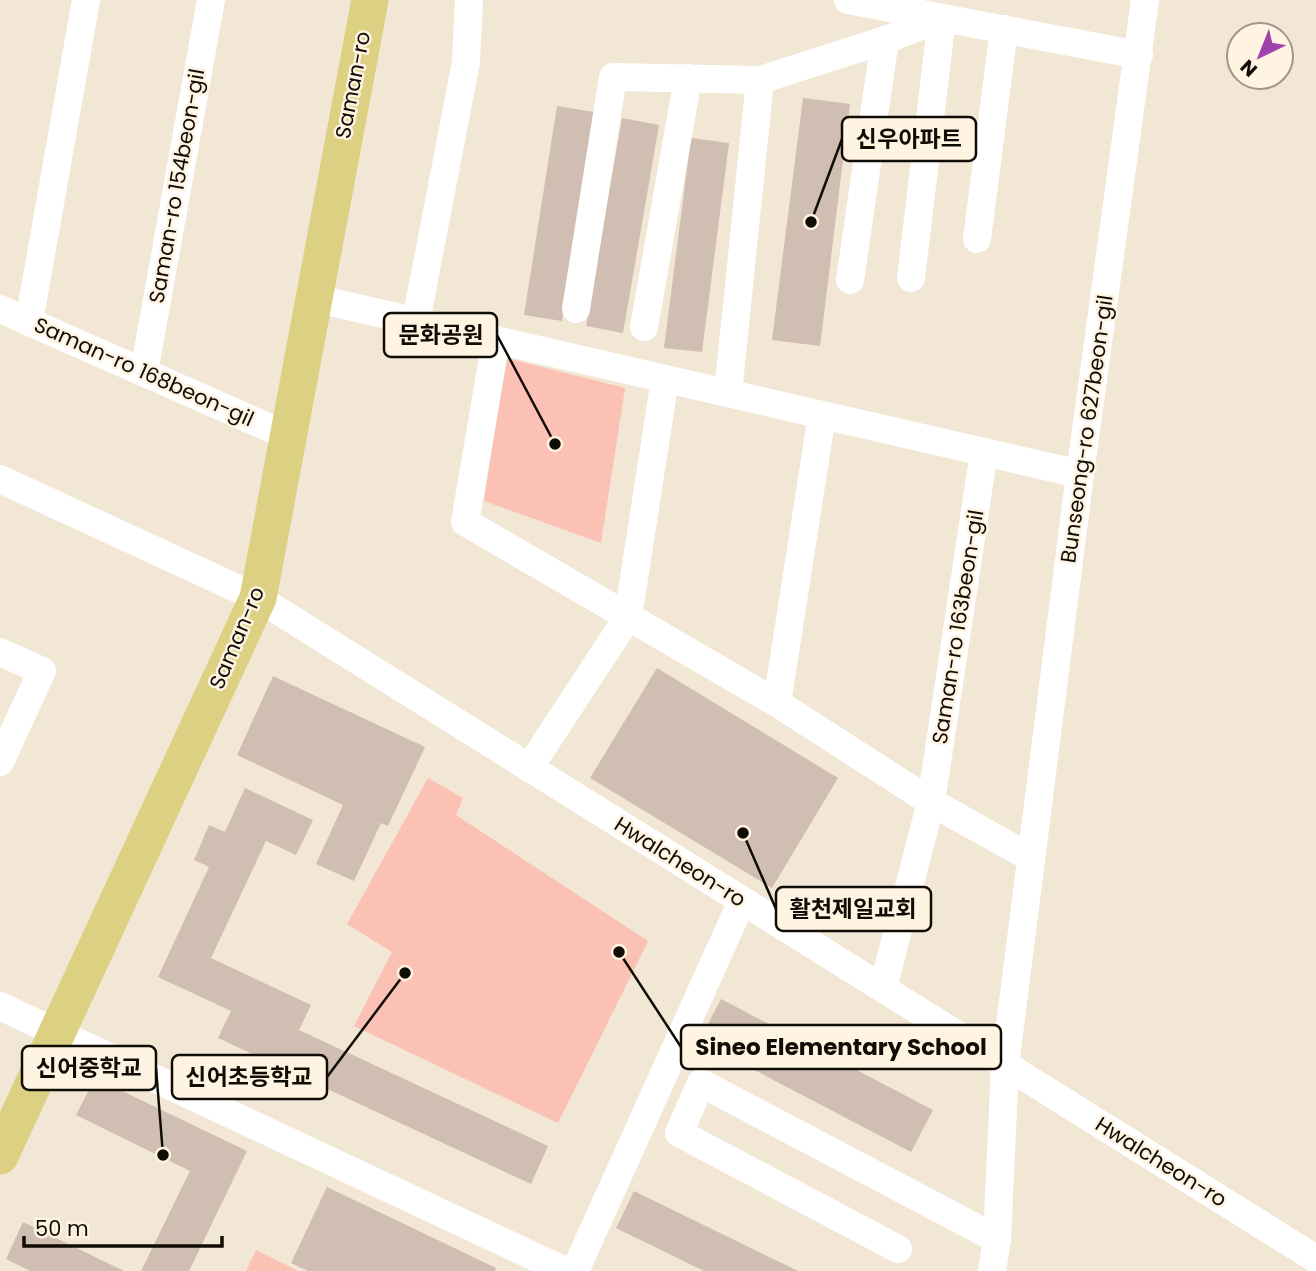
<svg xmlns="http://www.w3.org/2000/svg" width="1316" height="1271" font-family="Poppins,'Noto Sans KR',sans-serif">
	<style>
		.green { fill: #fbc1b4 }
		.building { fill: #d0beb2 }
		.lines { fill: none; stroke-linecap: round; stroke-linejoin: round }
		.minor { stroke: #fff; stroke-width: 28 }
		.major { stroke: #dcd182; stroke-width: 37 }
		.labels { text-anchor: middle; stroke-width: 5; stroke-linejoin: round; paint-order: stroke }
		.street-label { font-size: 21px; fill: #100c06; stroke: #fff3e1 }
		.leader { fill: none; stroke: #100c06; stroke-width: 2.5 }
		.callout-dot { fill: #100c06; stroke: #fff3e1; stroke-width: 2.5 }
		.callout { fill: #fff3e1; stroke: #100c06; stroke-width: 2.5 }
		.callout-label { font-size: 23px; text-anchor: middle; font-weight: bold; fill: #100c06 }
	</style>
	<rect width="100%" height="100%" fill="#f2e6d4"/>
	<!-- green -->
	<g class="green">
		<polygon points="506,358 625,388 601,543 484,501"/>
		<polygon points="428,778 463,798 456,815 648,941 558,1123 354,1026 392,952 347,924"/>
		<polygon points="256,1250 298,1271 246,1271"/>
	</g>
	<!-- building -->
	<g class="building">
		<polygon points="803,98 850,104 820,346 772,340"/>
		<polygon points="557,106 594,112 562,321 524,315"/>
		<polygon points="622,118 659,125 623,333 586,326"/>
		<polygon points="691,138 729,143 702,352 664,348"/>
		<polygon points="657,668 838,778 772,888 590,778"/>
		<polygon points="273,676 425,747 388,826 381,823 354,881 316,864 343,805 237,755"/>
		<polygon points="245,788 313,820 296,855 266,841 211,958 311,1005 299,1030 548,1146 531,1184 218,1038 231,1011 158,977 209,867 194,860 209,825 225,832"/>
		<polygon points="721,999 933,1110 911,1152 699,1041"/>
		<polygon points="95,1078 247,1151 189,1271 141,1271 190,1171 76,1115"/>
		<polygon points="327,1187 496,1268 495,1271 308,1271 291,1263"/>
		<polygon points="634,1191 798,1271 704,1271 616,1228"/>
		<polygon points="23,1222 124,1271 30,1271 6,1259"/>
	</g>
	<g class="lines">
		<!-- minor -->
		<g class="minor">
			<polyline points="848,0 1139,55"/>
			<polyline points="977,239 1004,29"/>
			<polyline points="850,280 885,40"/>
			<polyline points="313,298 1080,474"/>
			<polyline points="0,309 288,436"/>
			<polyline points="576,309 613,77 760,80 885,40 942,18 911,278"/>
			<polyline points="416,321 466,62 469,0"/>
			<polyline points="29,322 86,0"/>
			<polyline points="644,327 688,78"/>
			<polyline points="496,340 465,522 777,703 931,802 1031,858"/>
			<polyline points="144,372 211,0"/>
			<polyline points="728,393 760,80"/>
			<polyline points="0,479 258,598 1316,1259"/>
			<polyline points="0,652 42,671 0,762"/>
			<polyline points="777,703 822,415"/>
			<polyline points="529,768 628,617 665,379"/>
			<polyline points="883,988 931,802 984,452"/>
			<polyline points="0,1006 565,1271"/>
			<polyline points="898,1249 679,1133 701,1083 997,1239"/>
			<polyline points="575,1271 742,901"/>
			<polyline points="992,1271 997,1239 1005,1065 1080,474 1145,0"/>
		</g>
		<!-- major -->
		<polyline class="major" points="0,1156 258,598 370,0"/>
	</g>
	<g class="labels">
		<!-- street labels -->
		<g class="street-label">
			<text transform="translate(353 85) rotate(-79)" y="7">Saman-ro</text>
			<text transform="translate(177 186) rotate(-80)" y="7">Saman-ro 154beon-gil</text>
			<text transform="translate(144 372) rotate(24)" y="7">Saman-ro 168beon-gil</text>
			<text transform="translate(1087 429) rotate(-82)" y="7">Bunseong-ro 627beon-gil</text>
			<text transform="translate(958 627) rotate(-81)" y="7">Saman-ro 163beon-gil</text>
			<text transform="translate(237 638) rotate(-67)" y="7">Saman-ro</text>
			<text transform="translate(680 862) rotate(32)" y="7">Hwalcheon-ro</text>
			<text transform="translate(1161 1162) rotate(32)" y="7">Hwalcheon-ro</text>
		</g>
	</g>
	<!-- callouts -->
	<path class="leader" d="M811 222L842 139M555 444L497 335M743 833L776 909M619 952L681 1047M163 1155L156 1068M405 973L327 1077"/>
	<g class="callout-dot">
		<circle cx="811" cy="222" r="7"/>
		<circle cx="555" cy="444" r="7"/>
		<circle cx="743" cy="833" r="7"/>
		<circle cx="619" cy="952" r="7"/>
		<circle cx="163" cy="1155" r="7"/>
		<circle cx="405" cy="973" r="7"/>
	</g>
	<g class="callout">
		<rect x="842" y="117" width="134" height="44" rx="7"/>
		<rect x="384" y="313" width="113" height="44" rx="7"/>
		<rect x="776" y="887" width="155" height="44" rx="7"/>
		<rect x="681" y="1025" width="320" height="44" rx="7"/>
		<rect x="22" y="1046" width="134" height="44" rx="7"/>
		<rect x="172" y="1055" width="155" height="44" rx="7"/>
	</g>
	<g class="callout-label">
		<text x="909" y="147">신우아파트</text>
		<text x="441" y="343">문화공원</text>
		<text x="853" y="917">활천제일교회</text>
		<text x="841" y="1055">Sineo Elementary School</text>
		<text x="89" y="1076">신어중학교</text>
		<text x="249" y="1085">신어초등학교</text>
	</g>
	<!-- north arrow -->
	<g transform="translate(1260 56) rotate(223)"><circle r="33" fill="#fff3e1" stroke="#9f9789" stroke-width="2"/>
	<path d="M0-5L12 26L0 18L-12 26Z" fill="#a042ab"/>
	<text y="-10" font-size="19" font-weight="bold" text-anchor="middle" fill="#100c06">N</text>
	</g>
	<!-- scale -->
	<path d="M24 1236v10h198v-10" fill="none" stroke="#100c06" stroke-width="3.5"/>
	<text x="35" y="1236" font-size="21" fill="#100c06" stroke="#fff3e1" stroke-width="5" paint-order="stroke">50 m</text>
</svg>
